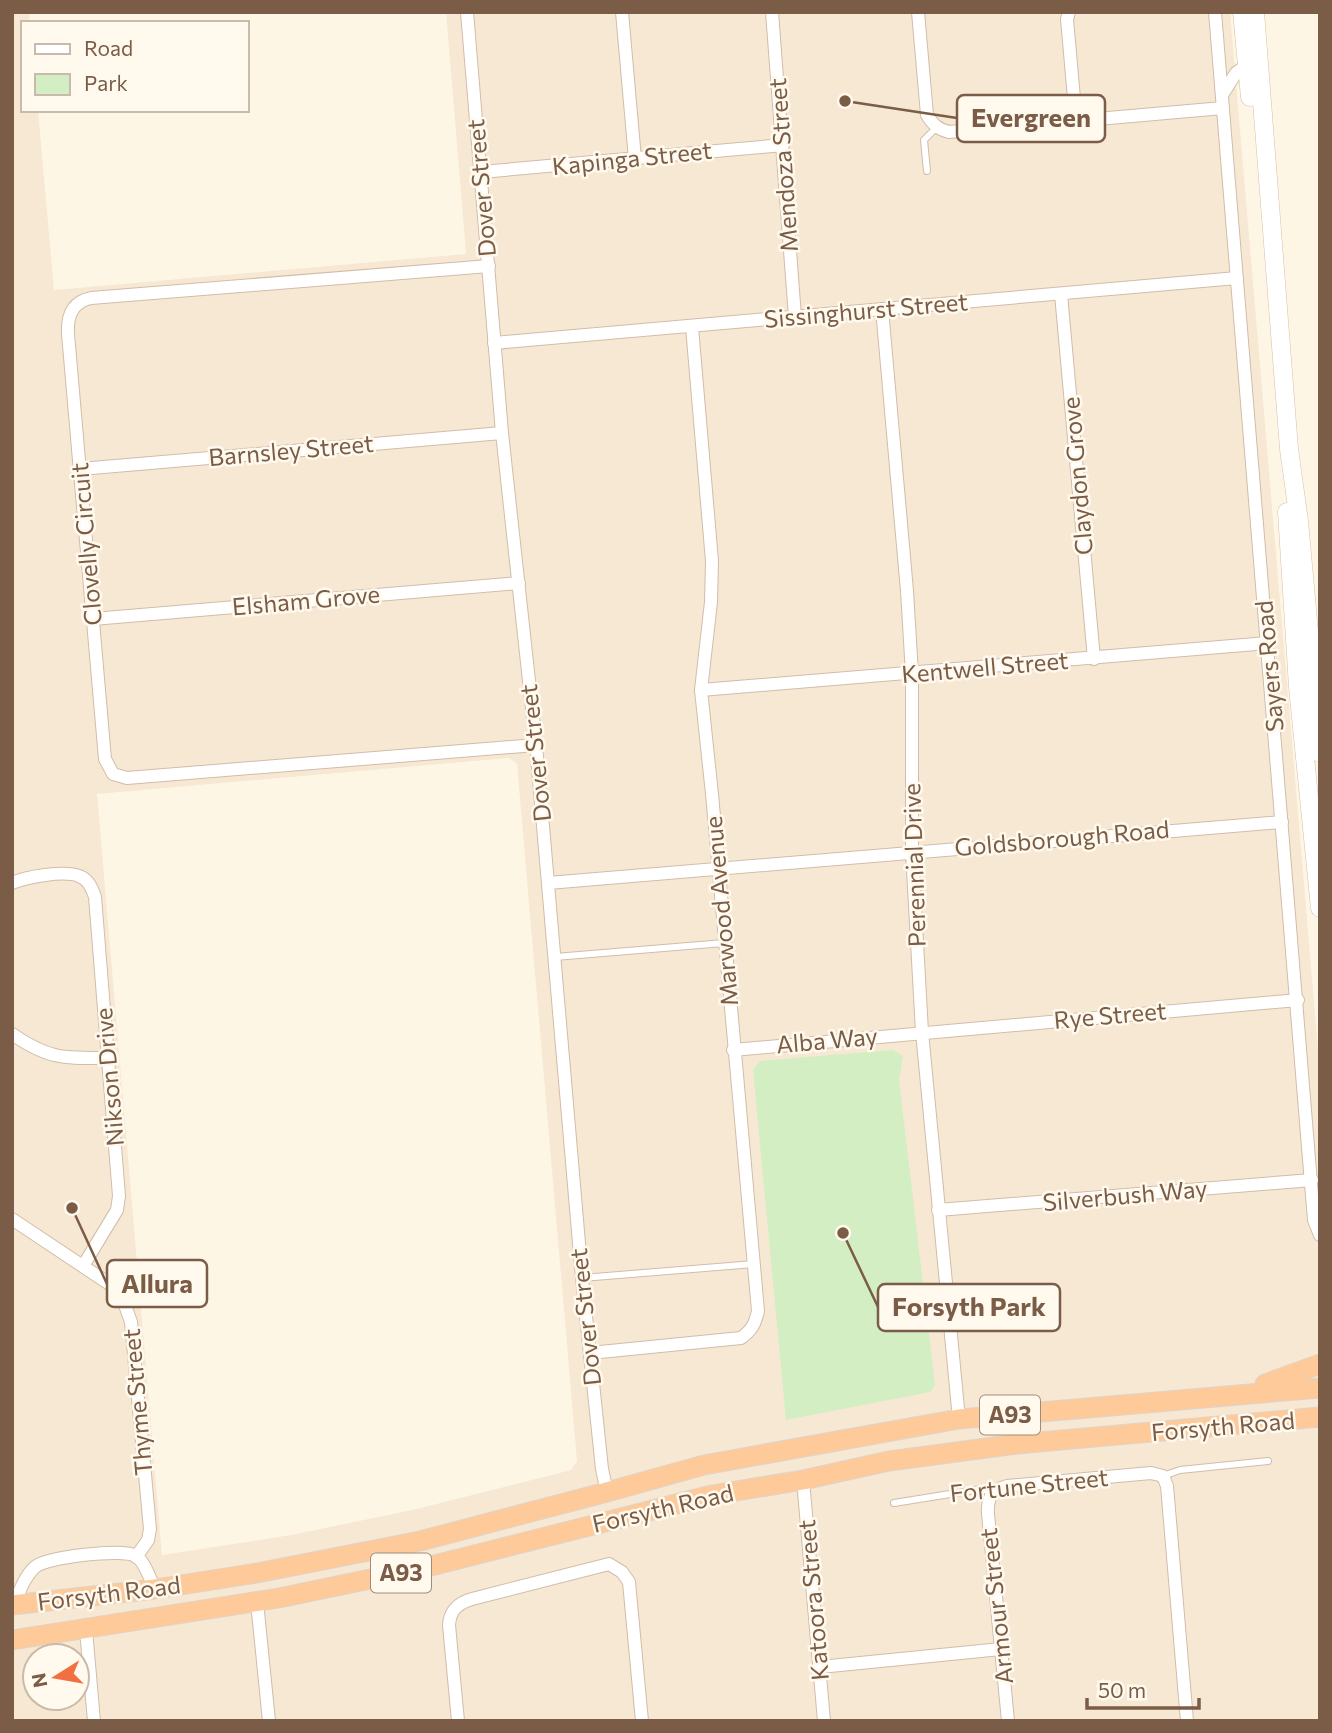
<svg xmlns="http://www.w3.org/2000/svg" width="1332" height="1733" font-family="Commissioner,sans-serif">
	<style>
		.residential { fill: #f7e8d3; fill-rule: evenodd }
		.green { fill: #d2eec2 }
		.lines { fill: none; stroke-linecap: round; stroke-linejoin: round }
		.service-casing { stroke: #d1bdaa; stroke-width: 8 }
		.minor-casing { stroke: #d1bdaa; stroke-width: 14 }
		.secondary-casing { stroke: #d7c0a9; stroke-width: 19 }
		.trunk-casing { stroke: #dcd5cf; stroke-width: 21 }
		.service { stroke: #fff; stroke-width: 6 }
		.minor { stroke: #fff; stroke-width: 12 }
		.secondary { stroke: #fff; stroke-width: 18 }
		.trunk { stroke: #feca9a; stroke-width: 19 }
		.labels { text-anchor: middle; stroke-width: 5; stroke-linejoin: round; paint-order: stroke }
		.shield { fill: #fff9ee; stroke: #a28b79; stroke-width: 2 }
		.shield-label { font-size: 23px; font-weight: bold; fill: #7a5c47 }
		.street-label { font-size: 24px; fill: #7a5c47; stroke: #fff9ee }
		.leader { fill: none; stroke: #7a5c47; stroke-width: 2.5 }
		.callout-dot { fill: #7a5c47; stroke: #fff9ee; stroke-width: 2.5 }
		.callout { fill: #fff9ee; stroke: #7a5c47; stroke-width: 2.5 }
		.callout-label { font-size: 26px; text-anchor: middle; font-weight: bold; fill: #7a5c47 }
	</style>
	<rect width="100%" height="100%" fill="#fef6e5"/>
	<!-- residential -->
	<path class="residential" d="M12,12H29L30,23H23V110H38L54,290L466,254L446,12H1230L1320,1072V1721H12ZM509,758L517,764L577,1461L571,1470L417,1509L291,1535L162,1555L97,794ZM35,1656H77V1698H35Z"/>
	<!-- green -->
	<polygon class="green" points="893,1050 903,1056 899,1080 935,1385 930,1392 786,1420 753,1070 760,1061"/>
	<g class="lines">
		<defs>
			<g id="service">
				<polyline points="927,171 924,140 937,127"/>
				<polyline points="555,957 724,943"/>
				<polyline points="582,1278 754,1264"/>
				<polyline points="1163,1476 1180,1470 1268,1461"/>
				<polyline points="894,1503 981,1489 993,1493"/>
			</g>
			<g id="minor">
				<polyline points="467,12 502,433 536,745 582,1278 602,1469 607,1492"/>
				<polyline points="622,12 635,159"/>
				<polyline points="772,12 795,317"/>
				<path d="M918,12L927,115C933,125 938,129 949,132L1223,108"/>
				<polyline points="1069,12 1067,19 1076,121"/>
				<polyline points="1215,12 1314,1220 1320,1235"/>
				<polyline points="1222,95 1236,73 1251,62"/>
				<polyline points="481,172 783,145"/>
				<path d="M489,266L91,298C72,302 67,316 68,334L105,759L113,774L127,778L536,745"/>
				<polyline points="1061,294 1094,659"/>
				<polyline points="882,309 907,591 912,674 912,852 922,1032 959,1419"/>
				<polyline points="494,343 1237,278"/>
				<polyline points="80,469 502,433"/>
				<polyline points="93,619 519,583"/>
				<polyline points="701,690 1268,643"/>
				<path d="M12,883C26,877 64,870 79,876C88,879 92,887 95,897L119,1196L117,1210L83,1266"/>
				<polyline points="548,883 1282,822"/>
				<path d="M12,1034C50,1060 64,1058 109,1058"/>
				<polyline points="733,1050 1298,1000"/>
				<polyline points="938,1210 1312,1180"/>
				<polyline points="12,1219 120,1291 131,1322 150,1529 148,1540 136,1557"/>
				<path d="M590,1353L741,1338C752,1330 755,1324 758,1311L712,794L701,690L711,602L712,561L692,327"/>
				<polyline points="803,1480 824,1721"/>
				<polyline points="257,1602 269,1721"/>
				<path d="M14,1605C19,1593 24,1577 35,1567C46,1557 123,1548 136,1556C145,1562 150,1579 155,1589"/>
				<polyline points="86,1630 94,1721"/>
				<polyline points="820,1667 1001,1649"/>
				<path d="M458,1721L449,1625C450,1610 458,1603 472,1599L609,1564L622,1572L629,1582L642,1721"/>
				<path d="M1008,1721L988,1514C987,1499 991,1490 1007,1486L1151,1473L1163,1476L1167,1486L1187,1721"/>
			</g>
			<g id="secondary">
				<polyline points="1242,12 1250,97"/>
				<polyline points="1255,12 1289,449 1299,521 1320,753"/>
				<polyline points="1287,512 1298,687 1320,908"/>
			</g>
			<g id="trunk">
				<polyline points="1265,1384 1320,1364"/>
				<polyline points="12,1605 155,1589 257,1573 420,1541 607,1492 704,1465 959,1419 1320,1388"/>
				<polyline points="12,1640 279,1598 423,1568 712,1495 803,1480 889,1461 1017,1444 1320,1417"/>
			</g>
		</defs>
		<!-- service casing -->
		<use href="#service" class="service-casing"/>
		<!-- minor casing -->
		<use href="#minor" class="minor-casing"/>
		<!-- secondary casing -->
		<use href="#secondary" class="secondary-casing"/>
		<!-- trunk casing -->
		<use href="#trunk" class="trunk-casing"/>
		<!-- service -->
		<use href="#service" class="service"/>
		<!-- minor -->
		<use href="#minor" class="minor"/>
		<!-- secondary -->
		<use href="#secondary" class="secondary"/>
		<!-- trunk -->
		<use href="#trunk" class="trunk"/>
	</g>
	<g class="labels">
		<!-- shield labels -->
		<g class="shield">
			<rect x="980" y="1395.5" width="60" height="39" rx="5"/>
			<rect x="371" y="1553.5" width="60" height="39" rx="5"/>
		</g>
		<g class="shield-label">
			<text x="1010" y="1423">A93</text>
			<text x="401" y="1581">A93</text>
		</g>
		<!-- street labels -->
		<g class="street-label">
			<text transform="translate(632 159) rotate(-6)" y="8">Kapinga Street</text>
			<text transform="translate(784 165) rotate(-94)" y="8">Mendoza Street</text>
			<text transform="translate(482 188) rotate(-95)" y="8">Dover Street</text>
			<text transform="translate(866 311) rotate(-5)" y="8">Sissinghurst Street</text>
			<text transform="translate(291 451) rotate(-5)" y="8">Barnsley Street</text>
			<text transform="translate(1078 476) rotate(-95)" y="8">Claydon Grove</text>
			<text transform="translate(87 544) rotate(-95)" y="8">Clovelly Circuit</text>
			<text transform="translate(306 601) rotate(-5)" y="8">Elsham Grove</text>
			<text transform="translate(1270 666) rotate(-95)" y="8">Sayers Road</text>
			<text transform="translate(985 668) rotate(-5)" y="8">Kentwell Street</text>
			<text transform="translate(536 753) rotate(-96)" y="8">Dover Street</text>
			<text transform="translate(1062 839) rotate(-5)" y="8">Goldsborough Road</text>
			<text transform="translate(915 865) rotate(-92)" y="8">Perennial Drive</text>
			<text transform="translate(722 911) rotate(-95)" y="8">Marwood Avenue</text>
			<text transform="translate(1110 1016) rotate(-5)" y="8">Rye Street</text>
			<text transform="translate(827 1041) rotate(-5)" y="8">Alba Way</text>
			<text transform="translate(110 1077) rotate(-95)" y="8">Nikson Drive</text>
			<text transform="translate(1125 1196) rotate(-5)" y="8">Silverbush Way</text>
			<text transform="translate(586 1317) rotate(-96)" y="8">Dover Street</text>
			<text transform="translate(138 1402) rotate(-95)" y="8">Thyme Street</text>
			<text transform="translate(1223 1427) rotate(-5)" y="8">Forsyth Road</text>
			<text transform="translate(1029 1486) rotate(-6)" y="8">Fortune Street</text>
			<text transform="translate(663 1509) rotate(-13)" y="8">Forsyth Road</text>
			<text transform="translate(109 1594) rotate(-7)" y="8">Forsyth Road</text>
			<text transform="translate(814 1600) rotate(-95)" y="8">Katoora Street</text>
			<text transform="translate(997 1606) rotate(-96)" y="8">Armour Street</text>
		</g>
	</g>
	<!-- callouts -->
	<path class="leader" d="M845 101L957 118M72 1208L107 1284M843 1233L878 1307"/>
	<g class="callout-dot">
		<circle cx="845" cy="101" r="7"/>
		<circle cx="72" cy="1208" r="7"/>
		<circle cx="843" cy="1233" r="7"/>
	</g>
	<g class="callout">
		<rect x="957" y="95" width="148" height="47" rx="7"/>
		<rect x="107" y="1260" width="100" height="47" rx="7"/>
		<rect x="878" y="1284" width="182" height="47" rx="7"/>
	</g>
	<g class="callout-label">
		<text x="1031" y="127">Evergreen</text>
		<text x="157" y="1293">Allura</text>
		<text x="969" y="1316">Forsyth Park</text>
	</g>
	<!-- border -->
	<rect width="1332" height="1733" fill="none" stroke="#7a5c47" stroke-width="28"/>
	<!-- legend -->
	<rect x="21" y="21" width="228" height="91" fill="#fff9ee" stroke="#cabaab" stroke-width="2"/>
	<rect x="35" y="44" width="35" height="10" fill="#ffffff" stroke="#cabaab" stroke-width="2"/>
	<text x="84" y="56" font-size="21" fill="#7a5c47">Road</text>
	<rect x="35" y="74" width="35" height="21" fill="#d2eec2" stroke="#cabaab" stroke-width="2"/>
	<text x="84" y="91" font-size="21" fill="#7a5c47">Park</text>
	<!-- north arrow -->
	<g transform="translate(56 1677) rotate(259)"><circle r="33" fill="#fff9ee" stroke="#cabaab" stroke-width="2"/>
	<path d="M0-5L12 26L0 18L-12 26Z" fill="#f27040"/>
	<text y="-10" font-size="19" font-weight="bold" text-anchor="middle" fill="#7a5c47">N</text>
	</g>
	<!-- scale -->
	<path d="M1087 1698v10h112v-10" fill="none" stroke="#7a5c47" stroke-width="3.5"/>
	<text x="1098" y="1698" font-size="21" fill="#7a5c47" stroke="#fff9ee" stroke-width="5" paint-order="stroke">50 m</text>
</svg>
